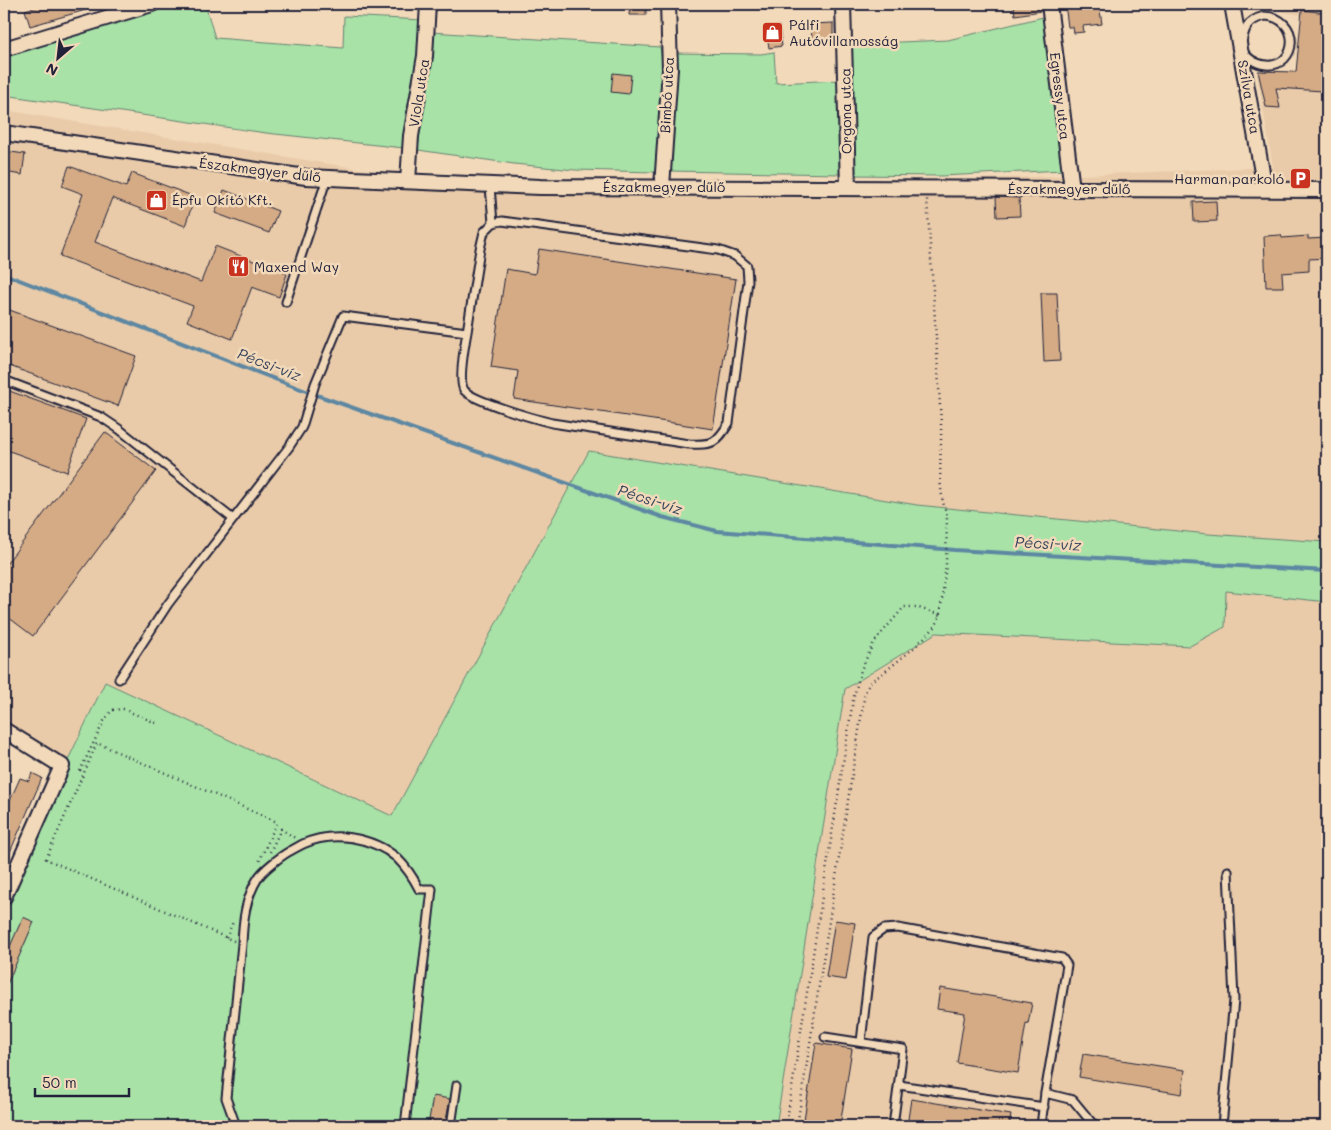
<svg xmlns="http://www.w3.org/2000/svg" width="1331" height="1130" font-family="Mali,sans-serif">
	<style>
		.built { fill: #e9cba9 }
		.green { fill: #a8e2a7; stroke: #658271 }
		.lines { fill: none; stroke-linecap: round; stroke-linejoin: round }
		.stream { stroke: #5d87a2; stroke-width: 4 }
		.building { fill: #d4ab85; stroke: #22223b }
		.lane-casing { stroke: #22223b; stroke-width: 11 }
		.street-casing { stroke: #22223b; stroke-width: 18 }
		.path { stroke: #22223b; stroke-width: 2.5; stroke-dasharray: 1 4; stroke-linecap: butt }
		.lane { stroke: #f2d9b9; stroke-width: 7 }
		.street { stroke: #f2d9b9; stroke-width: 14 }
		.labels { text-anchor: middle; stroke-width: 5; stroke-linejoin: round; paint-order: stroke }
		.poi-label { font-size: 14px; fill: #22223b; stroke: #f2d9b9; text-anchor: start }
		.street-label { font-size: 14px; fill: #22223b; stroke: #f2d9b9 }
		.water-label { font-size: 15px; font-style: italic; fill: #36445d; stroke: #f2d9b9 }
	</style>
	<rect width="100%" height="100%" fill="#f2d9b9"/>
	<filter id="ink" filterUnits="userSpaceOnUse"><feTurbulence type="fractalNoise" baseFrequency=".02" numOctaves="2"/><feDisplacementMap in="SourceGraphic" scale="10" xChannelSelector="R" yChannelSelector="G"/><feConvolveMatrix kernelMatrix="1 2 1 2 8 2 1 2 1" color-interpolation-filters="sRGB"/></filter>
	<g filter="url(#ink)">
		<!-- built -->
		<g class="built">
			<polygon points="1280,4 1327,4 1327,542 1208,534 917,505 589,451 392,816 105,682 68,760 4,719 4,110 414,178 912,182 1273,167 1257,74 1300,75 1303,15 1282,12"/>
			<polygon points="1226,591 1327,602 1327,1126 776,1126 845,689 936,633 1190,646"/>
		</g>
		<!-- green -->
		<g class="green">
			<polygon points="179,4 205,4 215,38 343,48 344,16 423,20 420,52 404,148 266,133 4,95 4,55"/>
			<polygon points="1047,16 1064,170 941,176 853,175 852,44 948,40"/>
			<polygon points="431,32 660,47 664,72 655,172 575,170 514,164 418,150"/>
			<polygon points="774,52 776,83 840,80 841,174 667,171 670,53 761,54"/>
			<polygon points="589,451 917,505 1208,534 1327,542 1327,602 1226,591 1225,627 1190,646 936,633 845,689 776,1126 4,1126 4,911 68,760 105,682 392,816"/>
		</g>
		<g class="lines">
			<!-- stream -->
			<polyline class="stream" points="4,274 311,393 662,517 717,531 955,550 1327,571"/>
		</g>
		<!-- building -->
		<g class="building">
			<polygon points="61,4 96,4 96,7 30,26 25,10 43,5 44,8"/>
			<polygon points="630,4 646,4 646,15 629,15"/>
			<polygon points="1027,4 1040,4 1041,11 1015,15 1014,6"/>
			<polygon points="1065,4 1099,4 1102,24 1083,26 1084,32 1074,33 1073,27 1068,27"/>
			<polygon points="1302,10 1327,13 1327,49 1323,91 1276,88 1280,108 1266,107 1258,71 1296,72"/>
			<polygon points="833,23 833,43 812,43 811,24"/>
			<polygon points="779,26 782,46 769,48 766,28"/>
			<polygon points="613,73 631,75 629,94 611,92"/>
			<polygon points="4,151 25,154 22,175 4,172"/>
			<polygon points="69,166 126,187 132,173 195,197 185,226 112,198 95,242 201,282 215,246 269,267 271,261 285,266 283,272 287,274 279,297 252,287 232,339 187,321 193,306 60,256 83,194 62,186"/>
			<polygon points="224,190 278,211 269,233 215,213"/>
			<polygon points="996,197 1019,198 1020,216 997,217"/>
			<polygon points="1216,201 1217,221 1194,222 1193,202"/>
			<polygon points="1281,235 1282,238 1308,236 1308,239 1327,238 1327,258 1309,259 1309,271 1282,273 1283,287 1266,287 1264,236"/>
			<polygon points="539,249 736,279 713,429 514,399 518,371 491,367 506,269 535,274"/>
			<polygon points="1041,293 1057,293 1060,361 1044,362"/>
			<polygon points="4,308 136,356 118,406 4,364"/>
			<polygon points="4,389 86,419 67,472 4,449"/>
			<polygon points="105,432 156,471 33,636 4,614 4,567"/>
			<polygon points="32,773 42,778 4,866 4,814 20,778 29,781"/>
			<polygon points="23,917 34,922 4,991 4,960"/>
			<polygon points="835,920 855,923 846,980 826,977"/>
			<polygon points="940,988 1032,1003 1028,1024 1026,1023 1018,1073 957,1063 965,1013 937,1009"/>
			<polygon points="816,1043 852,1049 840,1126 803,1126"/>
			<polygon points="1083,1054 1185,1070 1182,1094 1079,1077"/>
			<polygon points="433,1096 450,1099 445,1126 428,1126"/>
			<polygon points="911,1099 1011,1115 1009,1126 907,1126"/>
		</g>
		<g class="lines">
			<defs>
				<g id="lane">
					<path d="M1264,16C1302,17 1298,68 1266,65C1255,64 1246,57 1241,48C1244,31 1245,21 1264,16Z"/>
					<polyline points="490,186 493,223"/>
					<polyline points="286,302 327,178"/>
					<polyline points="4,380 101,417 119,429 233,519"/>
					<path d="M119,679L168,604L289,447L302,427L315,384L343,316L467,332C465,343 458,381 464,390C472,401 536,419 552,423L689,444C713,445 716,444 729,423L748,281L747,266L735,256L718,250L502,221L493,223L484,232L480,249L467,332"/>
					<polyline points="825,1037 903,1049 893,1126"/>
					<polyline points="861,1042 873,937 884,929 898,928 1062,958 1067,965 1045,1093"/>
					<polyline points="899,1085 1044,1107"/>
					<path d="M236,1126L226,1098L242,944C243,921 245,899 258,878C263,870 281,856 290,851C294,849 299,846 303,844C333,830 372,837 397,858C406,867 413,877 419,889H432L405,1126"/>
					<polyline points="451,1126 457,1085"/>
					<polyline points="1041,1126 1045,1093 1073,1100 1092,1123 1099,1126"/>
					<polyline points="1222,1126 1234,1000 1228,871"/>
				</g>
				<g id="street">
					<polyline points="843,4 848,188"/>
					<polyline points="1049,4 1072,189"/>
					<polyline points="1232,4 1265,189"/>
					<polyline points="4,49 152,4"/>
					<polyline points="4,133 306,177 540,187 1327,190"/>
					<polyline points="408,181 411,136 425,56 428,4"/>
					<polyline points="662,187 670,69 668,4"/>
					<polyline points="4,730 62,766 4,897"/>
				</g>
			</defs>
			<!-- lane casing -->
			<use href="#lane" class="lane-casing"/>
			<!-- street casing -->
			<use href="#street" class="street-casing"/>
			<!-- path -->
			<g class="path">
				<polyline points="80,771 105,719 112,710 123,709 156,723"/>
				<polyline points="270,852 281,829 295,838"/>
				<polyline points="226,938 233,922"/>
				<polyline points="234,941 46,859 97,743 277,822 259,862"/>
				<polyline points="786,1126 853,700 861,670 874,642 904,607 916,607 940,615"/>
				<path d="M797,1126L865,692L871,681L882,674L915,647L936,626L940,615L946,565L947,515C936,487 942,454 941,424C937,349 932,274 927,199"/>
			</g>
			<!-- lane -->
			<use href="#lane" class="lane"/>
			<!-- street -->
			<use href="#street" class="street"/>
		</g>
	</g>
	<!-- icons -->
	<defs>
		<symbol id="shop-square" viewBox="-11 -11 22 22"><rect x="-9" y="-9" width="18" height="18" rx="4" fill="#c8321e" stroke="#f2d9b9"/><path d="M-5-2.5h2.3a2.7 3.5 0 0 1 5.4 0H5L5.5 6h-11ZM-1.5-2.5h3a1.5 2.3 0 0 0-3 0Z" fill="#fff"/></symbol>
		<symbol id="parking-square" viewBox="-11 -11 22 22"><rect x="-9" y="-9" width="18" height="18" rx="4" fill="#c8321e" stroke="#f2d9b9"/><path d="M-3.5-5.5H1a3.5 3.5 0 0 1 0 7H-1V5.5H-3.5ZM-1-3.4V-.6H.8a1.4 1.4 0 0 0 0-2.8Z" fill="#fff"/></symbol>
		<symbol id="restaurant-square" viewBox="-11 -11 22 22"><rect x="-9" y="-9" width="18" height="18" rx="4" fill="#c8321e" stroke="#f2d9b9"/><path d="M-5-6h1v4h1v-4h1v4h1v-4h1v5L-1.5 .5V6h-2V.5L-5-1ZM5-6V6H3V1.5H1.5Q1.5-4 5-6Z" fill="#fff"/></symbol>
	</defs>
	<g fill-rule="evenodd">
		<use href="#shop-square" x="760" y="20" width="25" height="25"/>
		<use href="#parking-square" x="1288" y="166" width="25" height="25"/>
		<use href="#shop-square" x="144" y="188" width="25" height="25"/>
		<use href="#restaurant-square" x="226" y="254" width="25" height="25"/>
	</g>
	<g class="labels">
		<!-- poi labels -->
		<g class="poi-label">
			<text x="789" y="30">Pálfi<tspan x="789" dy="16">Autóvillamosság</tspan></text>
			<text x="1284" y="184" text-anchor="end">Harman parkoló</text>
			<text x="172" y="205">Épfu Okító Kft.</text>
			<text x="254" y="272">Maxend Way</text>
		</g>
		<!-- street labels -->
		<g class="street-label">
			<text transform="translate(419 93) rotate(-81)" y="5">Viola utca</text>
			<text transform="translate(667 95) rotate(-87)" y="5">Bimbó utca</text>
			<text transform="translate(1060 96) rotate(83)" y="5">Egressy utca</text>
			<text transform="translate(1249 97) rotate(80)" y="5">Szilva utca</text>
			<text transform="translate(846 111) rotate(-91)" y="5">Orgona utca</text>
			<text transform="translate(260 170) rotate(7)" y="5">Északmegyer dűlő</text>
			<text x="664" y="192">Északmegyer dűlő</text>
			<text x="1069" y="194">Északmegyer dűlő</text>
		</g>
		<!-- water labels -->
		<g class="water-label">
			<text transform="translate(269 365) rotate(21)" y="5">Pécsi-víz</text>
			<text transform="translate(650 500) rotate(18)" y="5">Pécsi-víz</text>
			<text transform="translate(1048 544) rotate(3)" y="5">Pécsi-víz</text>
		</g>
	</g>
	<!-- margin -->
	<rect width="1331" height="1130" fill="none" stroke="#f2d9b9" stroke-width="20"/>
	<rect x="10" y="10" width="1311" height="1110" fill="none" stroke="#22223b" stroke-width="2" filter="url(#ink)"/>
	<!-- north arrow -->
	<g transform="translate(58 58) rotate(208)" stroke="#f2d9b9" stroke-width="4" paint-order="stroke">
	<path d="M0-4L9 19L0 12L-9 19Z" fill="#22223b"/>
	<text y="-8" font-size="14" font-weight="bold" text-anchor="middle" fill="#22223b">N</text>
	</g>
	<!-- scale -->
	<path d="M35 1088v8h94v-8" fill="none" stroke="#22223b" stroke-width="2.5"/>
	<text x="42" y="1088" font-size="15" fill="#22223b" stroke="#f2d9b9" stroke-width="4" paint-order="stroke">50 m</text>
</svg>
